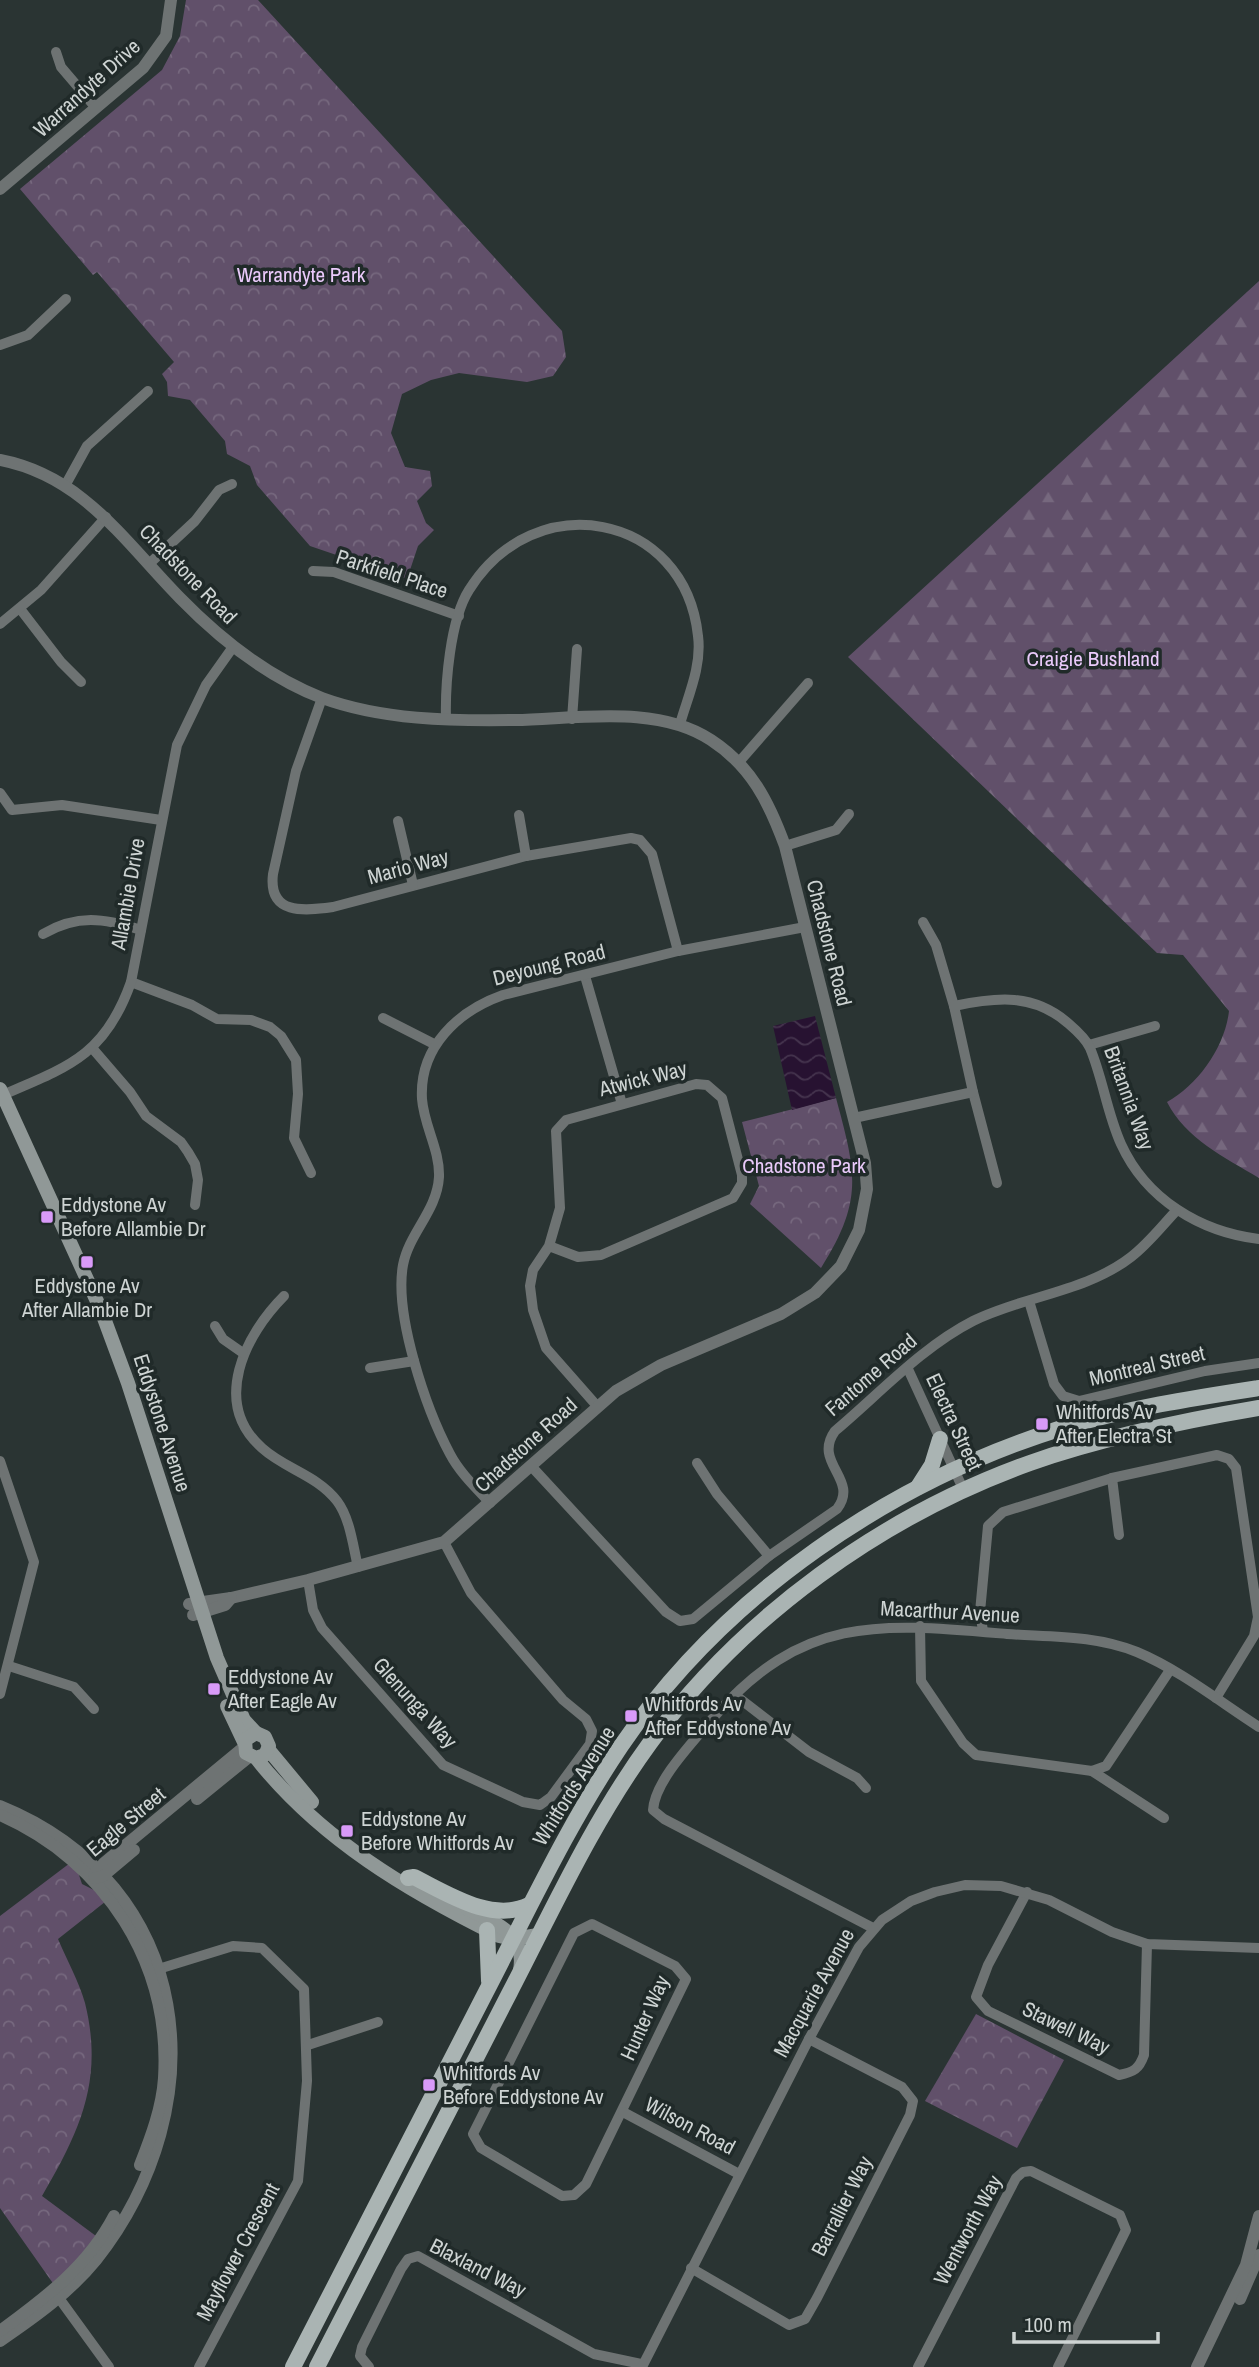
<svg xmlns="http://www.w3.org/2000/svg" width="1259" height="2367" font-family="'Archivo Narrow',sans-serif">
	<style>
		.forest { fill: url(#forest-firs) }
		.park { fill: url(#park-crowns) }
		.water { fill: url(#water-waves) }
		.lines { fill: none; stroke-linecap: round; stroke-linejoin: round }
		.minor { stroke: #6e7373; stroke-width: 10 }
		.tertiary { stroke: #6e7373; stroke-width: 12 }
		.secondary { stroke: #909897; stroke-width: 14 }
		.primary { stroke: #aab4b3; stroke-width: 16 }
		.poi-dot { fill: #d89af8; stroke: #202a29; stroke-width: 2.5 }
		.labels { text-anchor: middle; stroke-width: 7; stroke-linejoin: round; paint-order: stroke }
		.street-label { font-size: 21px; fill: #ced4d3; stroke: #202a29 }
		.park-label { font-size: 21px; fill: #eacafb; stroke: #202a29 }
		.poi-label { font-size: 21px; fill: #ced4d3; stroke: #202a29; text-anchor: start }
	</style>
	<defs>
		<pattern id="forest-firs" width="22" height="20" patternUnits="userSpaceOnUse" patternTransform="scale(1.75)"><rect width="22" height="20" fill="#61506a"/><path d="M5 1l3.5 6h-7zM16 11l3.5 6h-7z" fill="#76687e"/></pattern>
		<pattern id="park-crowns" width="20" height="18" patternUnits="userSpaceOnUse" patternTransform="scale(1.75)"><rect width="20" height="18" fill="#61506a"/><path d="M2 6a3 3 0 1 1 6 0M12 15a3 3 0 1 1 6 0" fill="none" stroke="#76687e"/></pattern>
		<pattern id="water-waves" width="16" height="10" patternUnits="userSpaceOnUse" patternTransform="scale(1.75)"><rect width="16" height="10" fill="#271231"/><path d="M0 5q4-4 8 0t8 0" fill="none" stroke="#45344e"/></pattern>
	</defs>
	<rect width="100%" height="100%" fill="#2a3433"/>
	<!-- forest -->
	<path class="forest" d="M1259,281V1178C1224,1157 1186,1139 1167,1102C1198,1085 1225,1047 1229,1011L1183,955L1157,953L848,657Z"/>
	<!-- park -->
	<g class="park">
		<polygon points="186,0 258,0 562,331 566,357 553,376 527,382 459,373 431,380 402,394 391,433 405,467 430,471 432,486 417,501 426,523 434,530 418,546 407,579 310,546 257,485 250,466 227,454 225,441 190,400 168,396 167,382 162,374 174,362 97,272 93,275 20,189 162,70 180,36"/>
		<path d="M836,1098C856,1172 864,1200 821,1268L750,1204L759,1186L742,1122Z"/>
		<path d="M74,1860L82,1884L110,1898L58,1939C67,1960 79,1982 85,2003C104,2080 80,2131 42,2196L96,2236L57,2289L0,2208V1916Z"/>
		<polygon points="976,2014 1064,2060 1017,2148 925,2101"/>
	</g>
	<!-- water -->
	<polygon class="water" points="815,1016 836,1098 792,1110 773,1026"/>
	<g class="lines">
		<!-- minor -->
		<g class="minor">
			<polyline points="56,52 61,67 96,108"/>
			<polyline points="0,345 28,335 66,299"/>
			<polyline points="66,484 87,446 148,391"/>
			<polyline points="150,563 195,521 219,490 232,484"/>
			<polyline points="313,571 334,572 459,616"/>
			<polyline points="21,610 61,662 81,682"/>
			<polyline points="0,624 41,590 106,517"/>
			<path d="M322,698L296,771L273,874C268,915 304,911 333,907L526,856L631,838L640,840L652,854L678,951"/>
			<polyline points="572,719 577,649"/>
			<path d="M446,720C445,684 450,620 469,590C534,485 685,512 698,636C702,666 688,696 680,724"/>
			<polyline points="739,762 808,683"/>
			<polyline points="0,793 12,810 62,805 161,820"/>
			<polyline points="519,815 526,856"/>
			<polyline points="398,821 413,885"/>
			<polyline points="785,846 836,830 849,814"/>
			<polyline points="923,922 936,945 954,1006"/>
			<path d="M43,934C77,914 104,918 141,930"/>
			<polyline points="585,976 622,1104"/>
			<polyline points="131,982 192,1005 217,1019 251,1020 270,1027 281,1036 296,1060 298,1094 294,1138 311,1173"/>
			<polyline points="383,1018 434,1044"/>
			<polyline points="1089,1045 1155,1026"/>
			<polyline points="93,1049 130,1092 146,1116 181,1142 188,1152 195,1164 198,1180 195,1205"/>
			<polyline points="973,1092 997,1183"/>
			<path d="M0,1096C68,1067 105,1056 131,982L177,745L206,685L233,647"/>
			<path d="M854,1118L973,1092L954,1006C997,997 1034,993 1069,1024C1076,1030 1086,1039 1090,1048C1103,1079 1107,1113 1121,1144C1146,1199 1200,1232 1259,1239"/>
			<polyline points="549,1246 578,1257 601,1255 733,1198 742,1183 742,1175 722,1098 707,1085 696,1084 566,1120 556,1131 560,1208 549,1246 533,1270 530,1286 533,1310 546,1348 597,1406"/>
			<path d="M284,1296C245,1335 211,1403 262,1448C285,1469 317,1475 337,1501C350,1518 353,1546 358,1567"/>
			<polyline points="1029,1301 1054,1384 1063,1396 1079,1401 1205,1371 1259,1363"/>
			<polyline points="215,1326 223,1339 243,1353"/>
			<polyline points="370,1368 414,1361"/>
			<polyline points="908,1369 964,1491"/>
			<polyline points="0,1461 34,1562 0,1694"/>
			<polyline points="697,1463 717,1494 769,1556"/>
			<path d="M532,1467L666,1612L680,1621L693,1619L769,1556L837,1509C860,1479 812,1463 835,1431C879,1394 922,1347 973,1321C1023,1296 1086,1292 1131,1257C1148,1244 1161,1227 1176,1211"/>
			<polyline points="1112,1478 1119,1535"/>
			<path d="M490,1503C476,1488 460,1473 450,1454C426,1409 394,1315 403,1265C409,1233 437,1211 439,1177C440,1150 424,1126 422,1099C419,1047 458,1011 503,995L678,951L805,927"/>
			<polyline points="308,1580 313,1610 322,1628 443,1765 523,1802 540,1805 551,1797 590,1744 592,1731 586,1719 563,1700 471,1593 444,1542"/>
			<polyline points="920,1626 921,1681 963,1743 976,1755 1092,1771 1106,1766 1170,1670"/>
			<polyline points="983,1631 980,1612 988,1526 1003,1512 1112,1478 1217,1455 1229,1459 1236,1468 1258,1617 1254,1636 1216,1698"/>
			<polyline points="9,1666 74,1687 94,1709"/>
			<polyline points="735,1695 809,1752 857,1778 866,1788"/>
			<polyline points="1092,1771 1164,1818"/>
			<path d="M1027,1892L988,1965L976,1997L988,2011L1119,2075C1134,2072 1139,2069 1144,2055L1147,1944"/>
			<polygon points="592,1924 675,1966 686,1979 586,2184 574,2195 562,2196 481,2148 473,2134 574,1933"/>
			<path d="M873,1928L664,1819L653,1810C655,1780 694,1741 713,1718C803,1614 881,1623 1007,1634C1051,1637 1095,1635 1137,1652C1180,1670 1220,1702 1259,1727"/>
			<polyline points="152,1971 233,1946 262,1948 304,1989 307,2081 298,2181 199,2367"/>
			<polyline points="308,2045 378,2022"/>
			<polyline points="623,2112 739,2174"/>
			<polyline points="691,2268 789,2325 805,2319 817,2298 910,2115 913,2101 902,2087 809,2039"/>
			<polyline points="56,2294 109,2367"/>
			<polyline points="369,2367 360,2356 362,2347 401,2269 408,2259 418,2256 594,2354 641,2364"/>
			<polyline points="642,2367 809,2039 859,1947 882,1920 911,1901 935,1892 965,1885 1001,1886 1049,1900 1112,1932 1147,1944 1259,1948"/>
			<polyline points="918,2367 1016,2178 1023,2172 1031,2171 1120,2215 1126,2230 1058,2367"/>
		</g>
		<!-- tertiary -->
		<g class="tertiary">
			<polyline points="0,189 143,68 166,36 171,0"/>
			<path d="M0,460C83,476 125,542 180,598C220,639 268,677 322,698C382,720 451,721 515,720C576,719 657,704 711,740C751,766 769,802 785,846L865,1163L867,1189L859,1230L841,1266L815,1293L781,1314L661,1365L616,1391L444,1542L308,1580L231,1598L189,1604"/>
			<polyline points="193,1615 225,1605 231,1598"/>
			<polyline points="197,1799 250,1756"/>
			<path d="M0,1806C195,1885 219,2104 96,2260C69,2293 35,2317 0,2341"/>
			<path d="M0,1815C105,1861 171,1963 164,2078C162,2108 151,2137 140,2165"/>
			<polyline points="94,1875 104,1863 244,1747"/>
			<polyline points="95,1878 103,1876 134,1850"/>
			<polyline points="1240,2299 1259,2255"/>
			<path d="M0,2331C45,2298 88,2266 114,2216"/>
			<polyline points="1197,2367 1246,2265 1259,2216"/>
		</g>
		<!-- secondary -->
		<g class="secondary">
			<polyline points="0,1089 101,1310 128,1383 217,1658 244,1720 256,1733"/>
			<polyline points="227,1706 244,1742"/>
			<polyline points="268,1749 312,1802"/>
			<path d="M256,1758L265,1755L269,1746L265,1737L256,1733L245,1740L246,1753L256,1758C320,1839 408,1891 499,1936L513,1939L538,1935"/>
			<path d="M466,1908C493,1922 527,1933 520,1970"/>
		</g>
		<!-- primary -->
		<g class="primary">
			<polyline points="918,1487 932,1465 940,1439"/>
			<path d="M408,1878L414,1877C448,1894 492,1923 529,1905"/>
			<polyline points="487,1930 489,1981"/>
			<path d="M293,2367C357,2241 423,2116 487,1990C530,1907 569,1823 621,1746C724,1594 891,1481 1065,1427C1128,1408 1194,1398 1259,1388"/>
			<path d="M317,2367C381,2242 445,2117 510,1992C554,1907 593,1821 650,1743C743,1616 882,1516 1030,1463C1104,1437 1182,1421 1259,1408"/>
		</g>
	</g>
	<!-- markers -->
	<g class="poi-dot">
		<rect x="40" y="1210" width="14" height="14" rx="3.5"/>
		<rect x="80" y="1255" width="14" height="14" rx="3.5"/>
		<rect x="1035" y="1417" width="14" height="14" rx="3.5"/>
		<rect x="207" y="1682" width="14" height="14" rx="3.5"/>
		<rect x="624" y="1709" width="14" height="14" rx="3.5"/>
		<rect x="340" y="1824" width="14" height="14" rx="3.5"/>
		<rect x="422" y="2078" width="14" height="14" rx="3.5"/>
	</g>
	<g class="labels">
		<!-- street labels -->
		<g class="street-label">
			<text transform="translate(87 88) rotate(-42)" y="7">Warrandyte Drive</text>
			<text transform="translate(188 574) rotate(46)" y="7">Chadstone Road</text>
			<text transform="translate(392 574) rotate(18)" y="7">Parkfield Place</text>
			<text transform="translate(408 867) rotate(-15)" y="7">Mario Way</text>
			<text transform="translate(128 894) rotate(-80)" y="7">Allambie Drive</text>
			<text transform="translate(829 943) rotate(76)" y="7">Chadstone Road</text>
			<text transform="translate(549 965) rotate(-14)" y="7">Deyoung Road</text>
			<text transform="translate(643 1079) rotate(-14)" y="7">Atwick Way</text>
			<text transform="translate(1129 1098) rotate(70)" y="7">Britannia Way</text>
			<text transform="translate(1147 1366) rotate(-13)" y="7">Montreal Street</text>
			<text transform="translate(871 1375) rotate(-41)" y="7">Fantome Road</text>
			<text transform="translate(954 1422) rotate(65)" y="7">Electra Street</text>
			<text transform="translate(162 1423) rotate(72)" y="7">Eddystone Avenue</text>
			<text transform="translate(526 1445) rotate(-42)" y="7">Chadstone Road</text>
			<text transform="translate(950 1612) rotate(3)" y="7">Macarthur Avenue</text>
			<text transform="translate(415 1703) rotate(48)" y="7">Glenunga Way</text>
			<text transform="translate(574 1786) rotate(-58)" y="7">Whitfords Avenue</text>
			<text transform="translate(126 1822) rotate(-40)" y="7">Eagle Street</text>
			<text transform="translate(814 1993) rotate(-61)" y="7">Macquarie Avenue</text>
			<text transform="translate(645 2018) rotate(-66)" y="7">Hunter Way</text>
			<text transform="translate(1066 2028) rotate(26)" y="7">Stawell Way</text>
			<text transform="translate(690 2126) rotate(28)" y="7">Wilson Road</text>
			<text transform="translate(842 2206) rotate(-63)" y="7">Barrallier Way</text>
			<text transform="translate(968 2230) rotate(-62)" y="7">Wentworth Way</text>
			<text transform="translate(238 2252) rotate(-62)" y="7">Mayflower Crescent</text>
			<text transform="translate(478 2268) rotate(27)" y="7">Blaxland Way</text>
		</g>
		<!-- park labels -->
		<g class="park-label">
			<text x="301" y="282">Warrandyte Park</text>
			<text x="1093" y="666">Craigie Bushland</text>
			<text x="804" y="1173">Chadstone Park</text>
		</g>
		<!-- poi labels -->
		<g class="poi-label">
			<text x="61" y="1212">Eddystone Av<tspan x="61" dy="24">Before Allambie Dr</tspan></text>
			<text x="87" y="1293" text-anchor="middle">Eddystone Av<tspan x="87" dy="24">After Allambie Dr</tspan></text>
			<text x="1056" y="1419">Whitfords Av<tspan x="1056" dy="24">After Electra St</tspan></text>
			<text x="228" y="1684">Eddystone Av<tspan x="228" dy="24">After Eagle Av</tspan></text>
			<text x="645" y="1711">Whitfords Av<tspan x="645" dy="24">After Eddystone Av</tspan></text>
			<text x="361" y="1826">Eddystone Av<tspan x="361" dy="24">Before Whitfords Av</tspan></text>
			<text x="443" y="2080">Whitfords Av<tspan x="443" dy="24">Before Eddystone Av</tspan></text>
		</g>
	</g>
	<!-- scale -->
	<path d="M1014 2332v10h144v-10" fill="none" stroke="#ced4d3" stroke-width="3.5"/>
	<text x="1024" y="2332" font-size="21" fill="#ced4d3" stroke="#202a29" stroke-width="5" paint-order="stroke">100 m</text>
</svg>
